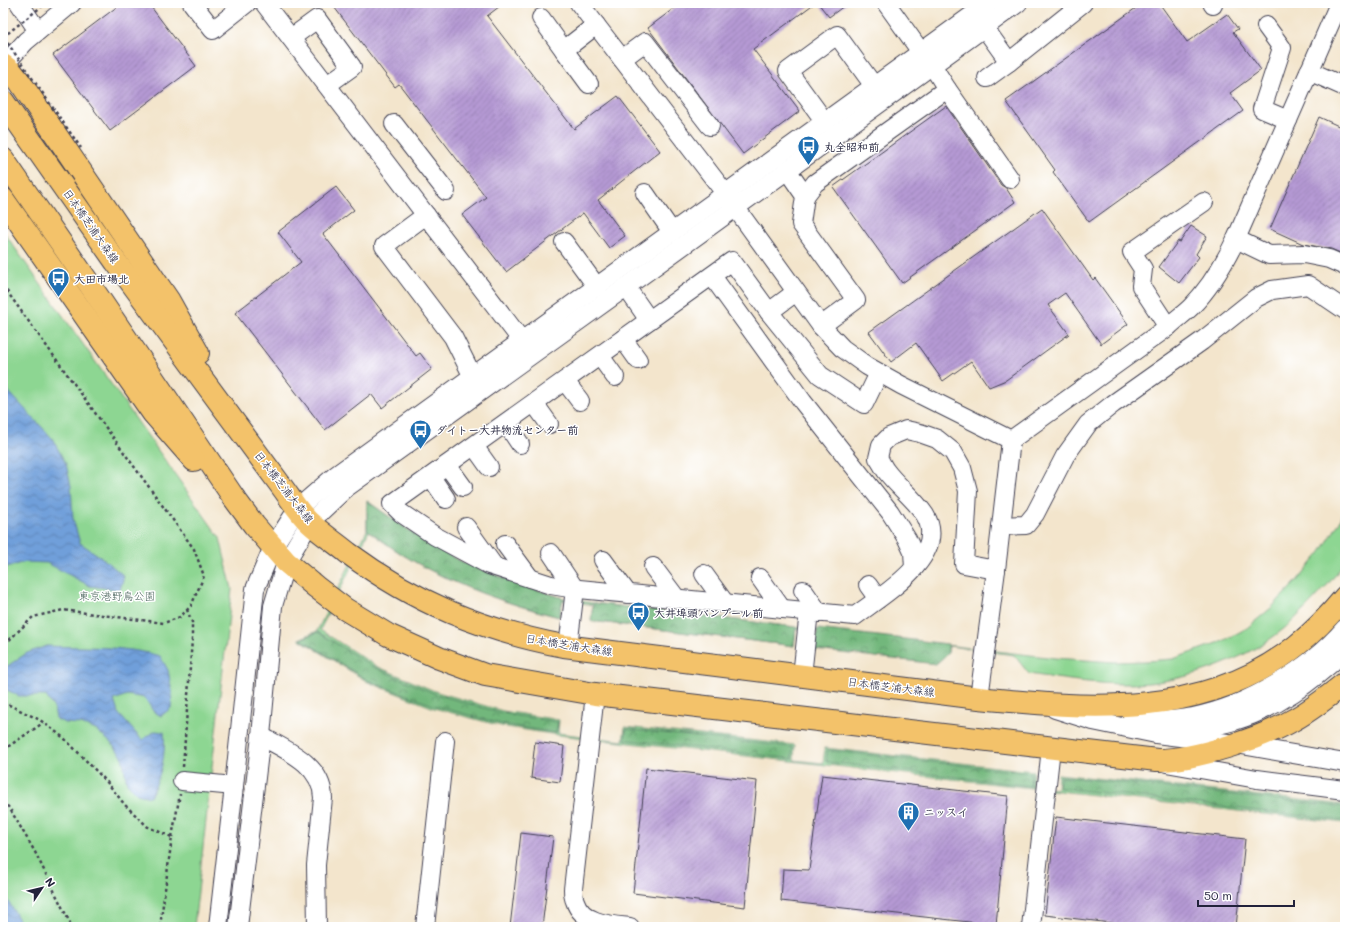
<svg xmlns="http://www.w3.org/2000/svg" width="1348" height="930" font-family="Mali,'Klee One',sans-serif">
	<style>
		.green { fill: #8dd692; stroke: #587c66 }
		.forest { fill: url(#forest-crowns); stroke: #4a6c5c }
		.water { fill: url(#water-waves); stroke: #49608a }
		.building { fill: url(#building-hatch) }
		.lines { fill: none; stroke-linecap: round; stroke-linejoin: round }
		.minor-casing { stroke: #413f51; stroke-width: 20 }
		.major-casing { stroke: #413f51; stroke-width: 24 }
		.path { stroke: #413f51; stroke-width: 2.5; stroke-dasharray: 3 3; stroke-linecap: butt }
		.minor { stroke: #fff; stroke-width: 18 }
		.major { stroke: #f3c26a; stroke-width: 22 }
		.path-bridge { stroke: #413f51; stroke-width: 2.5; stroke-dasharray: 3 3; stroke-linecap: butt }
		.labels { text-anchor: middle; stroke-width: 3; stroke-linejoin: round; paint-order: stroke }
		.poi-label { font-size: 11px; font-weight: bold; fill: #22223b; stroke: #fff; text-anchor: start }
		.street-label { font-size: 11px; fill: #22223b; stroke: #fff }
		.park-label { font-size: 11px; fill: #476159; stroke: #fff }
	</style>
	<defs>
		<pattern id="forest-crowns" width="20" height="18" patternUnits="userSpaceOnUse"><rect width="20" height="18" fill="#72b77c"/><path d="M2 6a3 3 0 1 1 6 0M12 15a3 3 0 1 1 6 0" fill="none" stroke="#5d9467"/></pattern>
		<pattern id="water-waves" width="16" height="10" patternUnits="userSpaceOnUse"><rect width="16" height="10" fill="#709fda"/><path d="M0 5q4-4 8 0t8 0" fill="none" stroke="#5c81b2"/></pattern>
		<pattern id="building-hatch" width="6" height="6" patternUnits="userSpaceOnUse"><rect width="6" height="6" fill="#b59ad4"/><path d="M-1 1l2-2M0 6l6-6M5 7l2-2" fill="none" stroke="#937dad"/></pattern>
	</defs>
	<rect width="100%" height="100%" fill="#fff"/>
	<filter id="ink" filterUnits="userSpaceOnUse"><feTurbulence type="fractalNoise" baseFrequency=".025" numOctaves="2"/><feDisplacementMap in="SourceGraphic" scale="8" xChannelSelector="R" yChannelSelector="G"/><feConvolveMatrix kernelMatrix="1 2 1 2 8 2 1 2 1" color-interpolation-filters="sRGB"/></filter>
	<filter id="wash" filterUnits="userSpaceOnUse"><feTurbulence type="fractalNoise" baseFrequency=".012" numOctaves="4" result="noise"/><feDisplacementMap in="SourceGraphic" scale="16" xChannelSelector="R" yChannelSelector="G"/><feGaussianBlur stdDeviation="0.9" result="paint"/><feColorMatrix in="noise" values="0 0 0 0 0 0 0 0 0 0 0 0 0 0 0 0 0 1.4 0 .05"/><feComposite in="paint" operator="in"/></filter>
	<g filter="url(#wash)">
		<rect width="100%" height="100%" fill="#f3e5cc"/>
		<!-- green -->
		<g class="green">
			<polygon points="3,231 220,538 232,589 194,927 3,927"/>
			<path d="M367,501L425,541L449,555L470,565L521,584L563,598L593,603L1055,658L1115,662L1146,661L1173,659L1223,641L1247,628L1271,608L1296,582L1321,552L1339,523L1345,509C1345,519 1347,554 1344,561C1339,574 1314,600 1304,610C1298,615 1292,622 1286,627C1246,661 1179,685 1126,684C1094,684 1061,679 1029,674L1014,655L949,646L948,653L815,650L817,631L796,629L794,646L591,621L593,605L563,600L559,617C509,604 460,588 415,562C399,553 384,542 369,531L320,630L376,666L437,692L503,711L559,720L558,733L623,741L625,727L795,745L794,760L823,763L825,748L1033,771L1032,787L1057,789L1058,774L1345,805V823L558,735L501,726L434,708L368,682L299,639L317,631L367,530Z"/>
		</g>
		<!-- forest -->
		<g class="forest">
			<path d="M367,501C393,519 420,540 448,555C484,574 525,586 563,598L559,617C509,604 460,588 415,562C398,553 383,541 367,530Z"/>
			<polygon points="593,603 796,627 794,646 591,621"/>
			<polygon points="818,629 948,644 948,653 936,664 815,650"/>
			<polygon points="318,632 374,667 436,694 502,713 558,722 556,733 501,724 435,706 369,681 301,639"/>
			<polygon points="626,729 793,747 792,759 625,740"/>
			<polygon points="827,750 1031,773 1030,786 826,762"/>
			<polygon points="1060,776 1345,807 1345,821 1059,788"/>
		</g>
		<!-- water -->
		<g class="water">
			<polygon points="3,379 9,392 52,438 66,464 71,486 73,519 80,543 101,557 124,576 120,590 90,586 47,563 25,562 3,568"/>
			<path d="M47,646C85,648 123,645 160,656L168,670L172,692L171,708L161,716L153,711L145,698L127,695L114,700L118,713L142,740L155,731L164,732C166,756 161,776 150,797L137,794L127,783L122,756L110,742L96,730L81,724L65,723L56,719L54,708L46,696H19L3,688V669L27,653Z"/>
			<polygon points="3,896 9,902 23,927 3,927"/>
		</g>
		<g id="blocks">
			<!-- building -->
			<g class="building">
				<polygon points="122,3 148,3 196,66 110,131 53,55"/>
				<polygon points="331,3 504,3 487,16 574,129 618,96 660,151 598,200 625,236 609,248 583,213 506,272 462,215 486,197 399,84 395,87"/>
				<polygon points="681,3 815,3 753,49 800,111 743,154 648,28"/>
				<polygon points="818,3 848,3 829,17"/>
				<polygon points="1143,3 1159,3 1187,42 1227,14 1238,29 1233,32 1261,70 1230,93 1243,111 1089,222 1053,172 1055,170 1006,101"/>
				<polygon points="946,106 1001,185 1006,188 1015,202 902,283 833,187"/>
				<polygon points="1319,117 1345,129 1345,255 1331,249 1303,244 1270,229"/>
				<polygon points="336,187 354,210 323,234 416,356 420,353 432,369 382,408 371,394 325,430 235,313 301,262 278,232"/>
				<polygon points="1042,208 1093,280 1095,278 1128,324 1101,344 1065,293 1048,305 1069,334 1006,380 989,387 971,361 943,381 916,343 891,362 869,332"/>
				<polygon points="1191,226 1207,236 1196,254 1199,257 1179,283 1159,267 1178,241 1180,242"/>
				<polygon points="535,742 564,746 560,782 531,778"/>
				<polygon points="646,768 757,781 745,907 633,893"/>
				<polygon points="822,775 1008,796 996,925 781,901 783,869 809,870"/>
				<polygon points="1056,817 1245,839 1236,927 1144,927 1045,915"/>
				<polygon points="521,833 553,837 542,927 510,927"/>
			</g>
		</g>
	</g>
	<g filter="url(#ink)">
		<use href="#blocks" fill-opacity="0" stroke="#413f51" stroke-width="1"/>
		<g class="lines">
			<defs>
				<g id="minor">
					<polyline points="19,3 38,31"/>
					<polyline points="192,3 213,30 247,3"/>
					<polyline points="264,3 522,341"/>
					<polyline points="579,3 725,193 821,326 842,348 867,366 901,385 1011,440"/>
					<polyline points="886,3 921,52"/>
					<polyline points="1212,3 1213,5"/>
					<polyline points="541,18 564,50 596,25"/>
					<polyline points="1266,26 1282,48 1262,109 1288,120"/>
					<polyline points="984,27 1009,62 987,78"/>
					<polyline points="291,38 317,19 352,67 327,85"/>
					<polyline points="564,50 589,84"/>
					<polyline points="622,59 645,42 710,126"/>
					<polyline points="1009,62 1083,3"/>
					<polyline points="4,65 26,41 72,3"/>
					<polyline points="1309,71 1345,87"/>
					<polyline points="947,89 1010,179"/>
					<polyline points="825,122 788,71 837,35 874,86"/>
					<polyline points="394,124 446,191"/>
					<polyline points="787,170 805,196 801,224 856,300 821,326"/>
					<polyline points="645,193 672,232"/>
					<polyline points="805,196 815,183 947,89 932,65"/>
					<polyline points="426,215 384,246 453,337 473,377"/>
					<polyline points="1236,239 1269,255 1304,254 1329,259 1345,266"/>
					<polyline points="564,242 597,287"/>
					<polyline points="712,276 803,402 890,512 907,539 913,552 914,568"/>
					<polyline points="626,287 649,320"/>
					<polyline points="769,312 796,292"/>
					<polyline points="1168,327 1141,286 1143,269 1132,252 1204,202"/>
					<polyline points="623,339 638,360"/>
					<polyline points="600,356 615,377"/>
					<path d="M879,373L864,404L820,375L769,312L732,261L392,504L401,513L435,536L489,565L551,585L569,588L855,616C881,596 950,556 925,515C914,498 898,487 886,471C883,467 881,462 878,458L881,445L889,437L906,430L920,433L937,439L953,452L962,468L968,491L964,564L996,570"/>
					<polyline points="565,381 580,401"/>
					<polyline points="534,403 549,424"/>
					<polyline points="506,423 520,444"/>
					<polyline points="474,446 489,467"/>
					<polyline points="447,465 463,487"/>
					<polyline points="431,477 446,499"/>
					<polyline points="1001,526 1026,525 1035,514 1065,456 1088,424 1113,404 1202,341 1256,298 1272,290 1308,285 1345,310"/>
					<polyline points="466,527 494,566"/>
					<polyline points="505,544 530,578"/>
					<polyline points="551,553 575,589 568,647"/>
					<polyline points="603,560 628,594"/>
					<polyline points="653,567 677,599"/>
					<polyline points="704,574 725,603"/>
					<polyline points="760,578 782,609"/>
					<polyline points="868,585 878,599"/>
					<polyline points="803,590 819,613"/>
					<polyline points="802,676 809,611"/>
					<path d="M595,694L573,889C573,893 573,897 575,901C582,924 611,925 630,927"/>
					<path d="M979,698L996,570L1011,440L1168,327C1175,320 1184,314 1191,307C1211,287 1224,264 1236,239L1337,8"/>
					<polyline points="1055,709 1093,721 1156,734 1236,744 1345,763"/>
					<path d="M1129,723C1150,721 1173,721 1193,717C1246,707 1310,669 1345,628"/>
					<path d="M1182,730C1199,728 1217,726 1234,721C1277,709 1312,681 1345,651"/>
					<path d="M261,736C286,750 322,764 323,798L316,865L317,927"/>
					<polyline points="1166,763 1257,779 1345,790"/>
					<polyline points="182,781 234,786"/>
					<polyline points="218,927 234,786 255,589 273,547 298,508 336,475 989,3"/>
					<polyline points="238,927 261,736 273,606 286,562 310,522 346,488 626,287 1018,3"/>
					<polyline points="425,927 445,741"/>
					<polyline points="1031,927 1051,748"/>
				</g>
				<g id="major">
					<polyline points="3,65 12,72 20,82 169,301 198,353"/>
					<path d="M3,101L116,262L282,487C291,499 299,513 310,523C322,534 336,543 348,553C416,603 481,630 564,646L979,698C1088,709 1205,719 1296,646C1314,632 1330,615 1345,597"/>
					<path d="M3,159L88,282L234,498L254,525L286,562L316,587L345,609L388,635L439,658L485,675L595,694L1157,760C1195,760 1263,738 1295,719C1313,709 1329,696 1345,683"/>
					<polyline points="3,199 153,413 194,460"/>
				</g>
			</defs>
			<!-- minor casing -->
			<use href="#minor" class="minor-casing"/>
			<!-- major casing -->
			<use href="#major" class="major-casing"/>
			<!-- path -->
			<g class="path">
				<polyline points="3,286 194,549 204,576 191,606 180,617 164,623 63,610 33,617 3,646"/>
				<polyline points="3,702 40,720 64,738 106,781 125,805 148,827 172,837 160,927"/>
				<polyline points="3,750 43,723"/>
				<polyline points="183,767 192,639 192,622 187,610"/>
				<polyline points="3,801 10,809 35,852 72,927"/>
				<polyline points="172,837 180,794"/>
			</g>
			<!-- minor -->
			<use href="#minor" class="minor"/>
			<!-- major -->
			<use href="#major" class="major"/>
			<!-- path-bridge -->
			<g class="path-bridge">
				<polyline points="3,37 46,3"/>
				<polyline points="4,38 81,148"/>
			</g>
		</g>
	</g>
	<!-- icons -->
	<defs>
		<symbol id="bus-pin" viewBox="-11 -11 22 30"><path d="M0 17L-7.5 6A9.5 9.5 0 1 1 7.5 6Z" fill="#1f6fb2" stroke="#fff"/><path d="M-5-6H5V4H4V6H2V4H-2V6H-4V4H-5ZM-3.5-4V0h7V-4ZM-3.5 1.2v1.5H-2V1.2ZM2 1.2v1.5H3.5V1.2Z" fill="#fff"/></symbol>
		<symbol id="building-pin" viewBox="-11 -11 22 30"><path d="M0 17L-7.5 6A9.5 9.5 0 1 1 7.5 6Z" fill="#1f6fb2" stroke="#fff"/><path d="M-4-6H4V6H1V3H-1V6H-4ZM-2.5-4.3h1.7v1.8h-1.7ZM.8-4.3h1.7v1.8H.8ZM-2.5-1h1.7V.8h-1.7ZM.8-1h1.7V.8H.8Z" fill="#fff"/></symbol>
	</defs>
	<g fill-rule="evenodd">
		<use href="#bus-pin" x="796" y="134" width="25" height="34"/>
		<use href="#bus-pin" x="46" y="266" width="25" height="34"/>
		<use href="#bus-pin" x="408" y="418" width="25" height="34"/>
		<use href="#bus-pin" x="626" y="600" width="25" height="34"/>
		<use href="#building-pin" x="896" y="800" width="25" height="34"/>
	</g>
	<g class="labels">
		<!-- poi labels -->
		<g class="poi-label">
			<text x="824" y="151">丸全昭和前</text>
			<text x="74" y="283">大田市場北</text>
			<text x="436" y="434">ダイトー大井物流センター前</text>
			<text x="654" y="617">大井埠頭バンプール前</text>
			<text x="924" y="816">ニッスイ</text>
		</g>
		<!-- street labels -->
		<g class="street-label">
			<text transform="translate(91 226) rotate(55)" y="4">日本橋芝浦大森線</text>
			<text transform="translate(284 487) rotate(52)" y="4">日本橋芝浦大森線</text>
			<text transform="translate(569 645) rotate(9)" y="4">日本橋芝浦大森線</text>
			<text transform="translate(891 687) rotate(7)" y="4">日本橋芝浦大森線</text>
		</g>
		<!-- park labels -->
		<g class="park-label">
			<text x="117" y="600">東京港野鳥公園</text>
		</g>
	</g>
	<!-- margin -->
	<rect width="1348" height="930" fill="none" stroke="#fff" stroke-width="16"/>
	<!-- north arrow -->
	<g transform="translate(42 888) rotate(55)" stroke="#ffffff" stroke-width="3" paint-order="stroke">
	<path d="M0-3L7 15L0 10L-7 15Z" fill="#22223b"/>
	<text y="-6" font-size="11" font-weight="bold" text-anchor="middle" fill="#22223b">N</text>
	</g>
	<!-- scale -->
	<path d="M1198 900v6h96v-6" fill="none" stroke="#22223b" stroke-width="2"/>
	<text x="1204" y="900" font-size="12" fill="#22223b" stroke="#ffffff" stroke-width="3" paint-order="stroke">50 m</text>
</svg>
